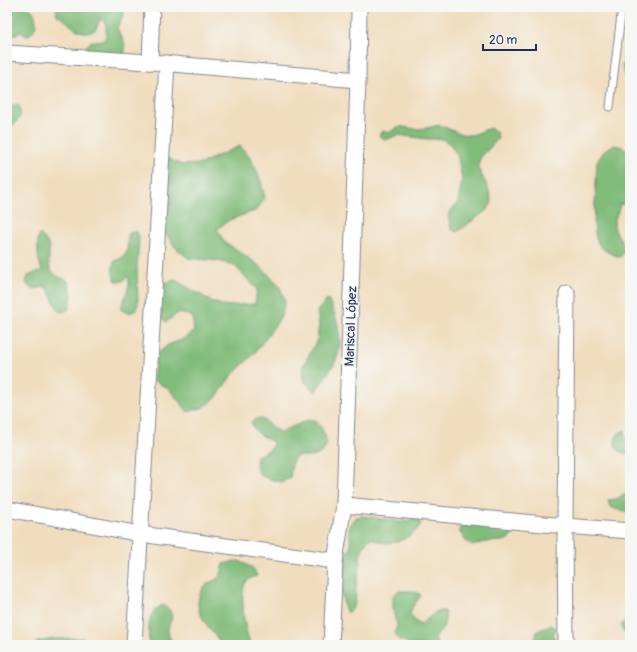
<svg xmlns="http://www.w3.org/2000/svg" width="637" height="652" font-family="Pangolin,sans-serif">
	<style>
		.forest { fill: #81bc7a; stroke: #4e766c }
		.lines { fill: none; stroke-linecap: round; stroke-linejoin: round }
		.service-casing { stroke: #86868e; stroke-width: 9 }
		.minor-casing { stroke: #86868e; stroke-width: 17 }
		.service { stroke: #fff; stroke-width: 7 }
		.minor { stroke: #fff; stroke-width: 15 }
		.labels { text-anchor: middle; stroke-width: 3; stroke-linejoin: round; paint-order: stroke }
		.street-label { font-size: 13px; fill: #1b2f5e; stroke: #f6f6f2 }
	</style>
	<rect width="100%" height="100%" fill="#f6f6f2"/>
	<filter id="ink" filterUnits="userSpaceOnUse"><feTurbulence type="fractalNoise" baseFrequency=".025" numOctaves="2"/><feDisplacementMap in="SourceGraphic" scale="8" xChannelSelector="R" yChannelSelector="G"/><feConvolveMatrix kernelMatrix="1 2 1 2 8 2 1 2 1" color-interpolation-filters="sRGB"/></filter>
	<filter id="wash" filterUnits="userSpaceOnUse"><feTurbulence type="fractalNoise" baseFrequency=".012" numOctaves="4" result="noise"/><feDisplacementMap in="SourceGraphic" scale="16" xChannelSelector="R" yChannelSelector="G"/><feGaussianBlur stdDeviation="0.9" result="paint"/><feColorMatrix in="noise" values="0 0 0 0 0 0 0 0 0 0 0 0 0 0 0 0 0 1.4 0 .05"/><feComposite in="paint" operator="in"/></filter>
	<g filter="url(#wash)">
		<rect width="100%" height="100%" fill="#f0ddbe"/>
		<!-- forest -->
		<g class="forest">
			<path d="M7,7H26L32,10C38,21 38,29 27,36L21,32L7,37Z"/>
			<path d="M57,7H124V14L117,27C120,39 128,41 124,55L89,53L86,47L91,41H99L106,38V24L101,18L95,30C76,38 72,22 57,15L56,8Z"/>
			<polygon points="630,48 630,78 627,79 623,73 622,65"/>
			<path d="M18,104C24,117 18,122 7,129V107Z"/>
			<path d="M439,125C449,128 461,136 471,135C477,134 484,130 490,128L497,132L498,139L481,157L478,164L480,172L488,188L492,203L488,209L457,232L451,229L448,214L458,202L462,180L458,157L454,150L449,143L442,139H427L398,135L385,140L379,136L382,131L389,133C401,123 403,128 417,129C424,129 432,127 439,125Z"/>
			<path d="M614,145L622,147L630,152V205L627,204H620C619,211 614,218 614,225C615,236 624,239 624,252L620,257C600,250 596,246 594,225L597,161L606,149Z"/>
			<path d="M240,146C257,165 259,174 265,198L257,210L229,220L217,229L224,242L236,249L261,267L280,287L285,301L281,317L254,354L232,375L215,399L202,408L188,412L169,389L153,380L157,354L168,345L181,340L194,332L192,316L178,313L166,322L155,312L160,284L175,280L211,301L224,306L255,304L257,289L235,266L219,261L188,258L175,247L166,234L157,217L168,158L181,165L200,164Z"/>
			<path d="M137,231L139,238L137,268L138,304L135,311L128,313L121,310C123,297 132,288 128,276L123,281H116C112,274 112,269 114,261C134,255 124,245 129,233Z"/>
			<path d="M39,234C59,247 41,261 54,274C58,277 64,279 68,281C72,291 73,300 68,310L60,312C54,304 52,295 46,287L31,289L26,283L28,276L42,270C38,262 36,243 39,234Z"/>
			<path d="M328,299C336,314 344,339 338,355C335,365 321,383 315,392L305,382L302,368L317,340L319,325L317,311Z"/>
			<path d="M258,418C270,420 269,428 280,432L308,420H315C325,430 334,450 315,456C310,458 302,455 296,456L292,462L290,478L282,482C264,478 253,477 257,456L271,449L273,442C262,436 255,433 251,422Z"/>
			<path d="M625,430V437L630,443V455L619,451L615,445C615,437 617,433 625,430Z"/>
			<polygon points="630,492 630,511 624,512 610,507 608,500 616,499"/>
			<path d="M363,516L401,522L416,518L421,524C416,534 399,544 387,543C382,543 376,540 371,538C358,549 361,557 359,572C358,577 356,583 356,588C355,600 358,606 347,613C341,601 338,574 342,561C343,556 348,552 351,548L349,527L356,517Z"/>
			<path d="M477,523L492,527L503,525L513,528L515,532C506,545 498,540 485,542C481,542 477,545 473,546L466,541L459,531L461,527Z"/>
			<path d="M239,561L253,568L257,576C253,577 249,579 246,582C239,591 245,636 251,645H222C211,627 186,610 205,586C208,582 214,582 218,578C221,576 223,568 224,564L231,562Z"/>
			<path d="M398,591H414L421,595C417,602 412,605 410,614L414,620L420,625L437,611H445C446,622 444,631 434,637L438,645H412L398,639L395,632L397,625L393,611V596Z"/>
			<path d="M163,605C179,615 169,619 168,631C168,635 171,640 172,644L186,642L197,645H149C149,629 146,612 163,605Z"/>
			<polygon points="630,618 630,636 623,632 621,625 626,620"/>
			<polygon points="551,625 557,629 553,634 557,645 534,645 537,631"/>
			<polygon points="82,638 97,642 101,645 35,645 37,642 52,639"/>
		</g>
	</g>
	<g filter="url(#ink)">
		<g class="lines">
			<defs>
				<polyline id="service" points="610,107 622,7"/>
				<g id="minor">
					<polyline points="7,53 150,62 358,80"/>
					<polyline points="150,62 152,7"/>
					<polyline points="344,505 565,526 630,531"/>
					<polyline points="7,509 140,534 335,561"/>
					<polyline points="134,645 167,63"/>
					<polyline points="331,645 335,561 344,505 358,80 359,7"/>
					<polyline points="566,645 565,526 567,293"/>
				</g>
			</defs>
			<!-- service casing -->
			<use href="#service" class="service-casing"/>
			<!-- minor casing -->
			<use href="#minor" class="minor-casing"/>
			<!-- service -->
			<use href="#service" class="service"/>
			<!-- minor -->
			<use href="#minor" class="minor"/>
		</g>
	</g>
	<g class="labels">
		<!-- street labels -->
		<g class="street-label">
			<text transform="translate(350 326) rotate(-88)" y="5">Mariscal López</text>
		</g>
	</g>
	<!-- margin -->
	<rect width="637" height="652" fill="none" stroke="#f6f6f2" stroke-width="24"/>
	<!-- scale -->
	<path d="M483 44v6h53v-6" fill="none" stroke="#1b2f5e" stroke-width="2"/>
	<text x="489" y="44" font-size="12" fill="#1b2f5e" stroke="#f6f6f2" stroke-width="3" paint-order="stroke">20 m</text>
</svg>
